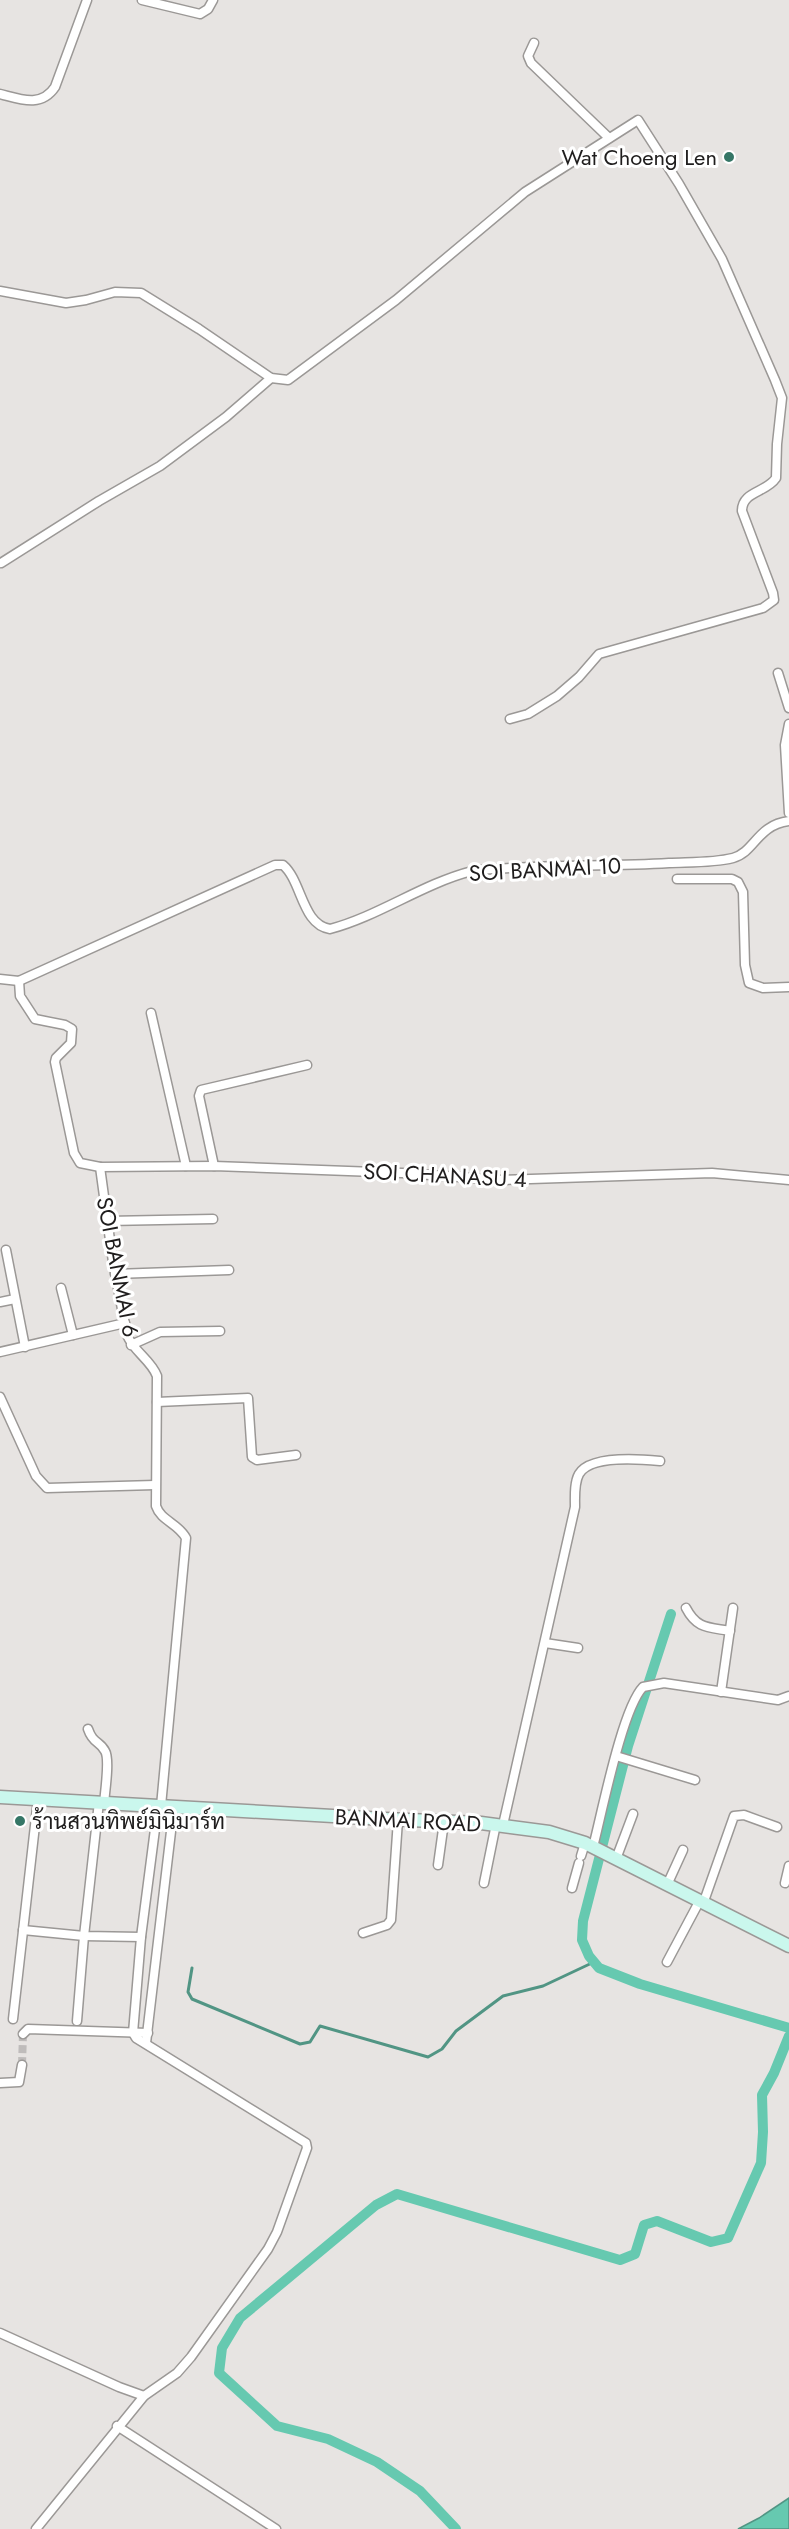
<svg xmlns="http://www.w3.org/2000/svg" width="789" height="2529" font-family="Jost,Sarabun,sans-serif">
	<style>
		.water { fill: #66c9b0; stroke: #519584; stroke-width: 1.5 }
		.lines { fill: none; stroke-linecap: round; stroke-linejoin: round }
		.stream { stroke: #519584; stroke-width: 3 }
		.canal { stroke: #66c9b0; stroke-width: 10 }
		.street-tunnel { stroke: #bfbcbb; stroke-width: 8; stroke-dasharray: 8 4; stroke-linecap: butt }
		.street-casing { stroke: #9b9896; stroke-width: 11 }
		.secondary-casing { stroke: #9b9896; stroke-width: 15 }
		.street { stroke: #fff; stroke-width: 8 }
		.secondary { stroke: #caf7ed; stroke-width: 12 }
		.poi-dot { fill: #357666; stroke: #fff; stroke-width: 2 }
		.labels { text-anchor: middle; stroke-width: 6; stroke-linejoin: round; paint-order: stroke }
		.poi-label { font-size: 22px; fill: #1f1d1d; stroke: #fff; text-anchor: end }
		.street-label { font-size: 22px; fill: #1f1d1d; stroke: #fff }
	</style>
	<rect width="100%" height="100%" fill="#e7e4e2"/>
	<!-- water -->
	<polygon class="water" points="789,2498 789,2529 738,2529 759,2518"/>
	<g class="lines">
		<!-- stream -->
		<polyline class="stream" points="192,1968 188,1992 192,1999 300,2044 310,2042 320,2026 428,2057 442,2049 456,2031 503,1996 543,1986 594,1962"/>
		<!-- canal -->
		<g class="canal">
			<polyline points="671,1614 628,1746 583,1921 582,1940 589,1956 599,1968 640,1984 789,2028"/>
			<polyline points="456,2529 420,2491 377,2462 328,2439 277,2426 219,2373 222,2348 240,2318 376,2205 397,2194 620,2260 635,2254 644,2225 657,2221 711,2242 728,2238 761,2163 763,2132 762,2095 774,2073 789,2036"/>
		</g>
		<!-- street-tunnel -->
		<polyline class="street-tunnel" points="22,2065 23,2034"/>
		<defs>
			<g id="street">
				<polyline points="142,0 200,14 208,9 213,0"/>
				<polyline points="534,43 528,56 531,63 609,138"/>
				<path d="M0,94C20,99 41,108 55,87L87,0"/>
				<path d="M0,291L66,303L86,300L115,292L141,293L199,329L271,378L288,380L396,300L525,192L638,120L679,184L722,259L775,380L782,398L777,444L776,478C766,493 742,491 742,511L773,593L774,600L763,608L599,654L579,677L557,696L528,714L510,719"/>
				<polyline points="1,563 99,501 160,466 226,417 271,378"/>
				<polyline points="778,673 789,708"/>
				<polyline points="789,724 785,745 789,813"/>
				<polyline points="677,879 732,879 738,882 743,892 745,965 749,983 763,988 789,987"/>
				<path d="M0,979L19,981L275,865H283C302,881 302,925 330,929C379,916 422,884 472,871C537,864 603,867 669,863C690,862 713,863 733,858C755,852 757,825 789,821"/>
				<path d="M19,981L20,996L35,1019L65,1025L72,1029L71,1043L56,1058L55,1062L74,1153L80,1163L100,1167L113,1262L127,1335C134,1352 151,1360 157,1376L156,1506C161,1521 178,1523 186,1538L161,1806"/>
				<polyline points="151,1013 186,1166"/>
				<polyline points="214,1166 199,1096 201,1090 307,1065"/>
				<polyline points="100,1167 214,1166 402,1173 502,1180 712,1173 789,1180"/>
				<polyline points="107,1221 213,1219"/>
				<polyline points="6,1250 25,1347"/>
				<polyline points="115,1274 229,1270"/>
				<polyline points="61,1288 73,1335"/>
				<polyline points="0,1302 15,1299"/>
				<polyline points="131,1345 160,1332 220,1331"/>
				<polyline points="0,1352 125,1323"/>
				<polyline points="0,1397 36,1476 47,1488 155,1485"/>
				<polyline points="157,1402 248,1398 252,1457 257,1460 296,1455"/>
				<path d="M686,1608C697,1629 708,1627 730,1631"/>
				<polyline points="545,1643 578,1648"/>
				<polyline points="721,1692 733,1608"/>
				<path d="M88,1729C93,1744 100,1741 105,1751C110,1759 105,1792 104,1803"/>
				<polyline points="616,1756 695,1780"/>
				<path d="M503,1825L575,1507C575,1497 574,1483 579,1474C590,1455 640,1459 660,1461"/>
				<path d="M593,1847C602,1813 622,1709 643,1687L664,1683L778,1700L789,1696"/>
				<polyline points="581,1856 585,1843"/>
				<polyline points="616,1859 633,1814"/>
				<polyline points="438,1865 444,1822"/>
				<polyline points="484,1883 496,1824"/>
				<polyline points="785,1883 789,1866"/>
				<polyline points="667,1885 683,1850"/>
				<polyline points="572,1888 579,1863"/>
				<polyline points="703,1904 734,1816 744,1815 777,1827"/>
				<polyline points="23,1930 84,1936 141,1937"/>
				<polyline points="363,1933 387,1925 391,1920 398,1820"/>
				<polyline points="667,1962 699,1902"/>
				<polyline points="13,2019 38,1799"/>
				<polyline points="77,2021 84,1936 99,1802"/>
				<polyline points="23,2034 28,2029 148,2033"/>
				<polyline points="146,2043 174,1806"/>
				<polyline points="0,2083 19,2082 22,2065"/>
				<polyline points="0,2333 119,2387 144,2396"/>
				<polyline points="117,2426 276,2529"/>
				<polyline points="36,2529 144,2396 177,2373 191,2357 268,2249 277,2232 307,2148 306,2143 136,2038 133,2033 141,1937 158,1806"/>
			</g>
			<polyline id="secondary" points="0,1797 385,1819 481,1823 549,1832 585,1843 789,1946"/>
		</defs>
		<!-- street casing -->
		<use href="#street" class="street-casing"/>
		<!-- secondary casing -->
		<use href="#secondary" class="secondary-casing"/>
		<!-- street -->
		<use href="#street" class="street"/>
		<!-- secondary -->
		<use href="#secondary" class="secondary"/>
	</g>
	<!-- markers -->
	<g class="poi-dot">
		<circle cx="729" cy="157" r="6"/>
		<circle cx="20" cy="1821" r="6"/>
	</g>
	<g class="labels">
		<!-- poi labels -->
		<g class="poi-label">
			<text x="717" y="165">Wat Choeng Len</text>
			<text x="32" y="1829" text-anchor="start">ร้านสวนทิพย์มินิมาร์ท</text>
		</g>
		<!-- street labels -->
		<g class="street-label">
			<text transform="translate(545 869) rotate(-3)" y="8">SOI BANMAI 10</text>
			<text transform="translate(445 1175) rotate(3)" y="8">SOI CHANASU 4</text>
			<text transform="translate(118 1267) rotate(79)" y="8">SOI BANMAI 6</text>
			<text transform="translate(408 1820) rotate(3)" y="8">BANMAI ROAD</text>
		</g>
	</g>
</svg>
